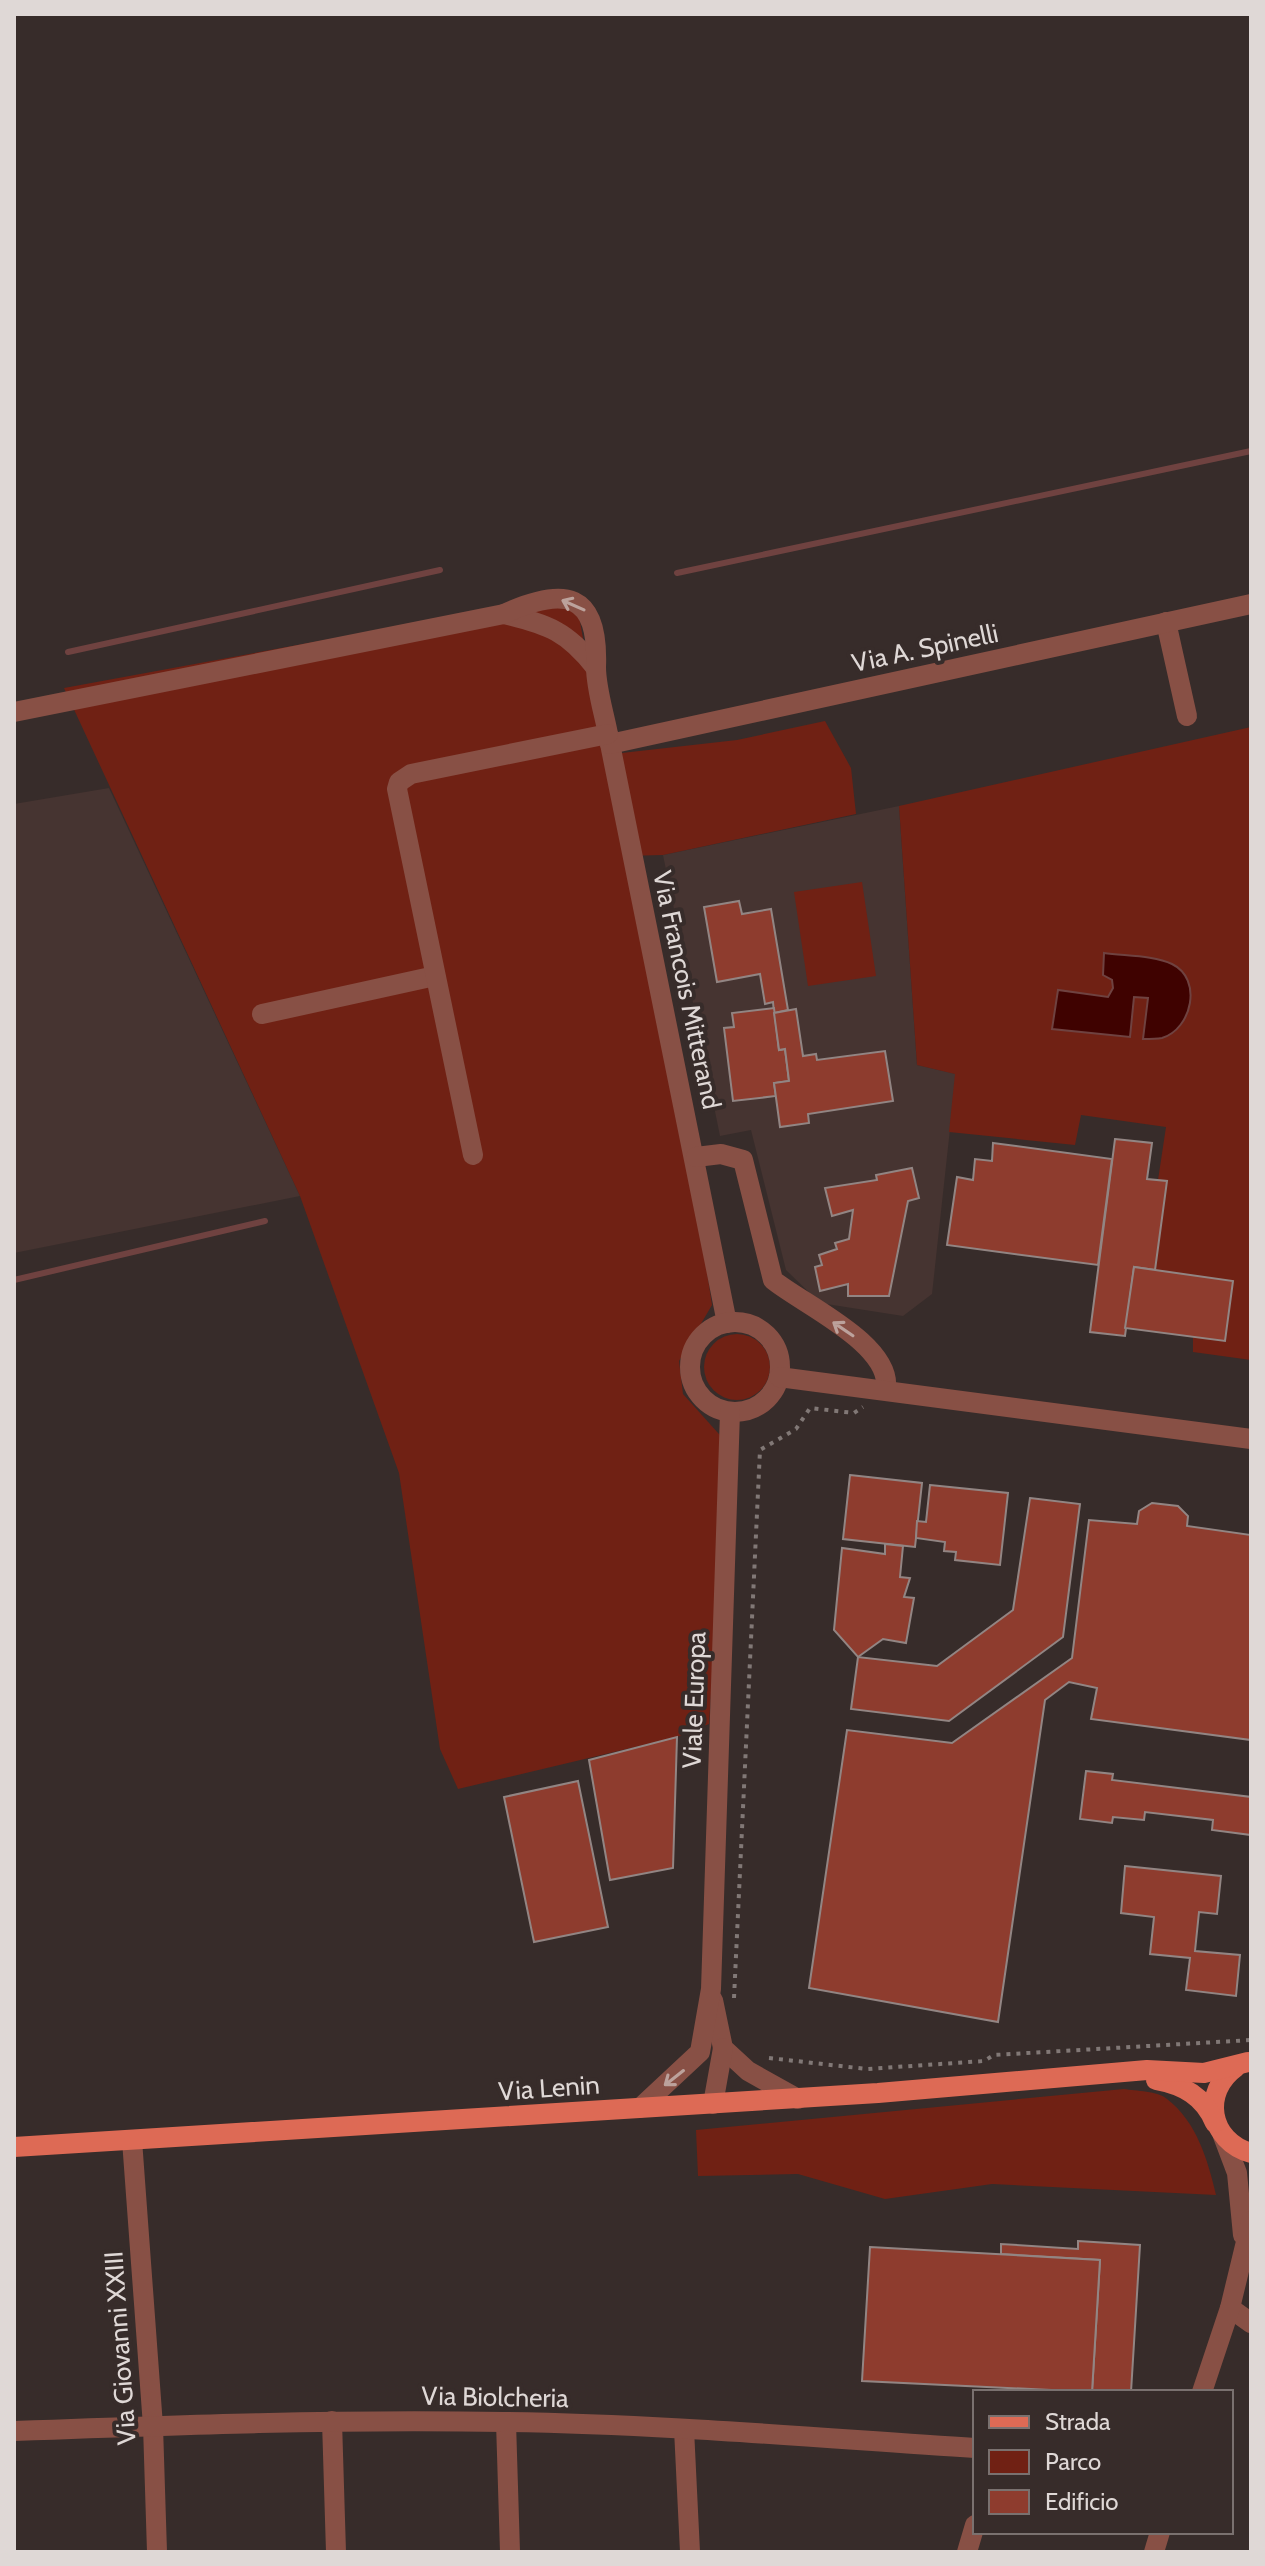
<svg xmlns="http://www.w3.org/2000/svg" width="1265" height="2566" font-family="Cabin,sans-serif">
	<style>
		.built { fill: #463431 }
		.green { fill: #702114 }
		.water { fill: #3f0200; stroke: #6f4240; stroke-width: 2 }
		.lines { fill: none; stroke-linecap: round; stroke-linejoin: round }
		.stream { stroke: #6f4240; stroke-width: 6 }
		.building { fill: #8e3c2e; stroke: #928583; stroke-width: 2 }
		.path { stroke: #817876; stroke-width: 4; stroke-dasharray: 4 6; stroke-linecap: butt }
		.minor { stroke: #885045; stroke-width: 20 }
		.major { stroke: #dd6a55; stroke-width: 20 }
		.oneway { stroke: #bca29c }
		.labels { text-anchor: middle; stroke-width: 8; stroke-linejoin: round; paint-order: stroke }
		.street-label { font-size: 26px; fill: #dfd8d6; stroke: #372c2a }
	</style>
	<rect width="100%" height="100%" fill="#372c2a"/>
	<!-- built -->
	<g class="built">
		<polygon points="109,788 300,1196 14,1253 14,804"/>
		<polygon points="899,806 917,1065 956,1074 932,1294 903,1316 820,1303 786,1270 751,1130 720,1136 663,855"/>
	</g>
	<!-- green -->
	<g class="green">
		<polygon points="575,594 604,755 737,740 825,721 851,768 856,814 663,855 624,856 688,1146 712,1305 679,1361 683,1394 727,1443 709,1724 677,1737 458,1789 440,1749 399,1473 300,1196 64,688"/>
		<polygon points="1251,727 1251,1360 1193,1352 1193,1337 1225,1341 1233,1281 1155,1270 1167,1182 1158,1180 1166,1127 1081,1115 1075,1145 949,1132 955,1074 917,1065 899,806"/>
		<polygon points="862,882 876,976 808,986 794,892"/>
		<circle cx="737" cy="1367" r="33"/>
		<path d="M1124,2089C1136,2091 1158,2091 1167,2099C1197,2122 1208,2161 1216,2195L992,2184L885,2199L798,2174L698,2176L696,2130Z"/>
	</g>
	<!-- water -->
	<path class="water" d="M1104,953C1124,956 1154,955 1172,964C1203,979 1192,1029 1162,1038C1156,1039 1148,1039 1143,1039L1148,998L1134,997L1130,1037L1052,1029L1058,990L1108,997L1113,988L1112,980L1103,975Z"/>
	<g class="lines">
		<!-- stream -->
		<g class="stream">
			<polyline points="677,573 1251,451"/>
			<polyline points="68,652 440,570"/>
			<polyline points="14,1280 265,1221"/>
		</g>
	</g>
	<!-- building -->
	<g class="building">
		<polygon points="739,901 742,914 771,909 788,1010 774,1013 773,1002 765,1004 760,974 717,982 704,907"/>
		<polygon points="774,1008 779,1050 785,1049 789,1081 774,1083 776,1096 733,1101 724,1028 734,1027 732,1013"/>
		<polygon points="796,1009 803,1056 816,1054 817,1060 885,1051 893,1101 808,1114 809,1123 780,1127 774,1083 789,1081 785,1049 779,1050 774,1013"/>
		<polygon points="1115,1139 1152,1143 1147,1179 1167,1181 1155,1270 1134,1267 1125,1336 1090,1332"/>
		<polygon points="993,1143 1112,1159 1098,1265 947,1245 957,1177 973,1180 975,1159 992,1161"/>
		<polygon points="912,1168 919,1198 908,1201 889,1296 848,1296 848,1284 820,1291 815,1267 822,1265 819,1255 837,1249 835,1243 849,1239 853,1210 832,1216 825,1188 877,1180 876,1175"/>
		<polygon points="1134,1267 1233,1281 1225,1341 1125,1328"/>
		<polygon points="850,1475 922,1483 915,1547 843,1539"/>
		<polygon points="930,1485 1008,1493 1000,1565 955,1560 956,1552 944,1551 945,1542 916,1538 917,1521 926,1522"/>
		<polygon points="1030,1498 1080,1504 1063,1637 949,1721 851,1709 858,1657 937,1666 1013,1610"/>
		<polygon points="1152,1503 1178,1506 1188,1516 1187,1526 1251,1535 1251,1740 1091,1719 1097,1688 1069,1682 1045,1700 998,2022 809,1988 847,1730 952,1743 1072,1658 1089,1520 1137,1524 1139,1511"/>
		<polygon points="885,1544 903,1546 900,1577 910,1578 904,1597 914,1598 906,1643 883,1639 858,1657 834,1630 842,1548 885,1554"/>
		<polygon points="677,1737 673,1868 610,1880 589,1760"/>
		<polygon points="1086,1771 1113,1774 1112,1780 1251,1797 1251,1835 1212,1830 1213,1820 1145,1812 1144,1820 1113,1817 1112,1823 1080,1819"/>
		<polygon points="578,1781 608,1927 534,1942 504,1797"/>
		<polygon points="1125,1866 1221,1876 1217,1914 1199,1912 1195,1951 1240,1955 1236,1996 1186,1990 1190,1958 1150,1954 1154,1917 1121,1913"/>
		<polygon points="1078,2241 1140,2245 1131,2392 1092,2392 1100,2260 1001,2254 1001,2244 1078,2249"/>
		<polygon points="870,2247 1100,2260 1092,2392 862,2381"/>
	</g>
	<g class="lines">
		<!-- path -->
		<g class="path">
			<polyline points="734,1998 760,1450 796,1429 810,1408 854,1413 863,1407"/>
			<polyline points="769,2058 867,2069 984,2061 994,2055 1251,2040"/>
		</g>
		<!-- minor -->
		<g class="minor">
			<path d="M504,614C549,625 567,631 596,668"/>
			<polyline points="1166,622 1187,716"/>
			<path d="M14,712L504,614C565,586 599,592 596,667C596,688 604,713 608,734L727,1323"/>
			<polyline points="610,744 1251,604"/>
			<polyline points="262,1014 435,976"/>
			<polyline points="473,1155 397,789 399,782 411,774 608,734"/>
			<path d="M696,1157L721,1154L743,1160L773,1280C804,1305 891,1344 886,1388"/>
			<circle cx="735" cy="1367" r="45"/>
			<polyline points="779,1377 1251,1439"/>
			<polyline points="713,2000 723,2048 748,2071 798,2099"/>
			<polyline points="713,2104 723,2048"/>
			<polyline points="640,2108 700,2052 711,1989 730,1412"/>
			<polyline points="1223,2136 1237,2173 1243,2235"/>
			<polyline points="132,2140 153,2426 157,2552"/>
			<polyline points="1230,2308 1251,2323"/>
			<polyline points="1202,2392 1230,2308 1251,2221"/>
			<polyline points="332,2421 336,2552"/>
			<polyline points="506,2422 510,2552"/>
			<polyline points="684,2429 690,2552"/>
			<path d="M14,2431C177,2425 340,2419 504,2422C661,2424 818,2438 975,2448"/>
			<polyline points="967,2552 975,2525"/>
			<polyline points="1154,2552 1160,2532"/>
		</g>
		<!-- major -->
		<g class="major">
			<path d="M1236,2067C1201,2092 1209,2141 1251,2153"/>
			<path d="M1156,2080C1183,2085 1204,2096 1215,2123"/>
			<polyline points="14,2147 878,2093 1147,2070 1204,2073 1248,2062"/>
		</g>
	</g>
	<!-- one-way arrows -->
	<defs><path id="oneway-shaft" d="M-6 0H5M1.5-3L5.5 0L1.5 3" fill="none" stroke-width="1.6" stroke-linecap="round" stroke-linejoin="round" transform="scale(2)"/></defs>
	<g class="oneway">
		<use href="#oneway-shaft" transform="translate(573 605) rotate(-156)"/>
		<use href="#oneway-shaft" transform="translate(843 1329) rotate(-146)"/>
		<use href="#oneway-shaft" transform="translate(674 2078) rotate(142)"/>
	</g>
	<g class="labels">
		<!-- street labels -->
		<g class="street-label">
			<text transform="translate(925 648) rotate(-12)" y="9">Via A. Spinelli</text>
			<text transform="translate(687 990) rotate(78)" y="9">Via Francois Mitterand</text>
			<text transform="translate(694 1700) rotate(-88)" y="9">Viale Europa</text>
			<text transform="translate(549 2088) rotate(-4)" y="9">Via Lenin</text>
			<text transform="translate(120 2348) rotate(-94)" y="9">Via Giovanni XXIII</text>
			<text transform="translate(495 2397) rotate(1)" y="9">Via Biolcheria</text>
		</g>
	</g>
	<!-- border -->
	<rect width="1265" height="2566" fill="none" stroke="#dfd8d6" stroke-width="32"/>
	<!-- legend -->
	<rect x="973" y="2390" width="260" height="144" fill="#372c2a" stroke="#7a716f" stroke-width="2"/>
	<rect x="989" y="2416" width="40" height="12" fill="#dd6a55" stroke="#7a716f" stroke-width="2"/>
	<text x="1045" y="2430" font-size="24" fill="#dfd8d6">Strada</text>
	<rect x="989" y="2450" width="40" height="24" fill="#702114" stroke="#7a716f" stroke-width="2"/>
	<text x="1045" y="2470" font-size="24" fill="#dfd8d6">Parco</text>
	<rect x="989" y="2490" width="40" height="24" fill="#8e3c2e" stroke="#7a716f" stroke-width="2"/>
	<text x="1045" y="2510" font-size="24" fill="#dfd8d6">Edificio</text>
</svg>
